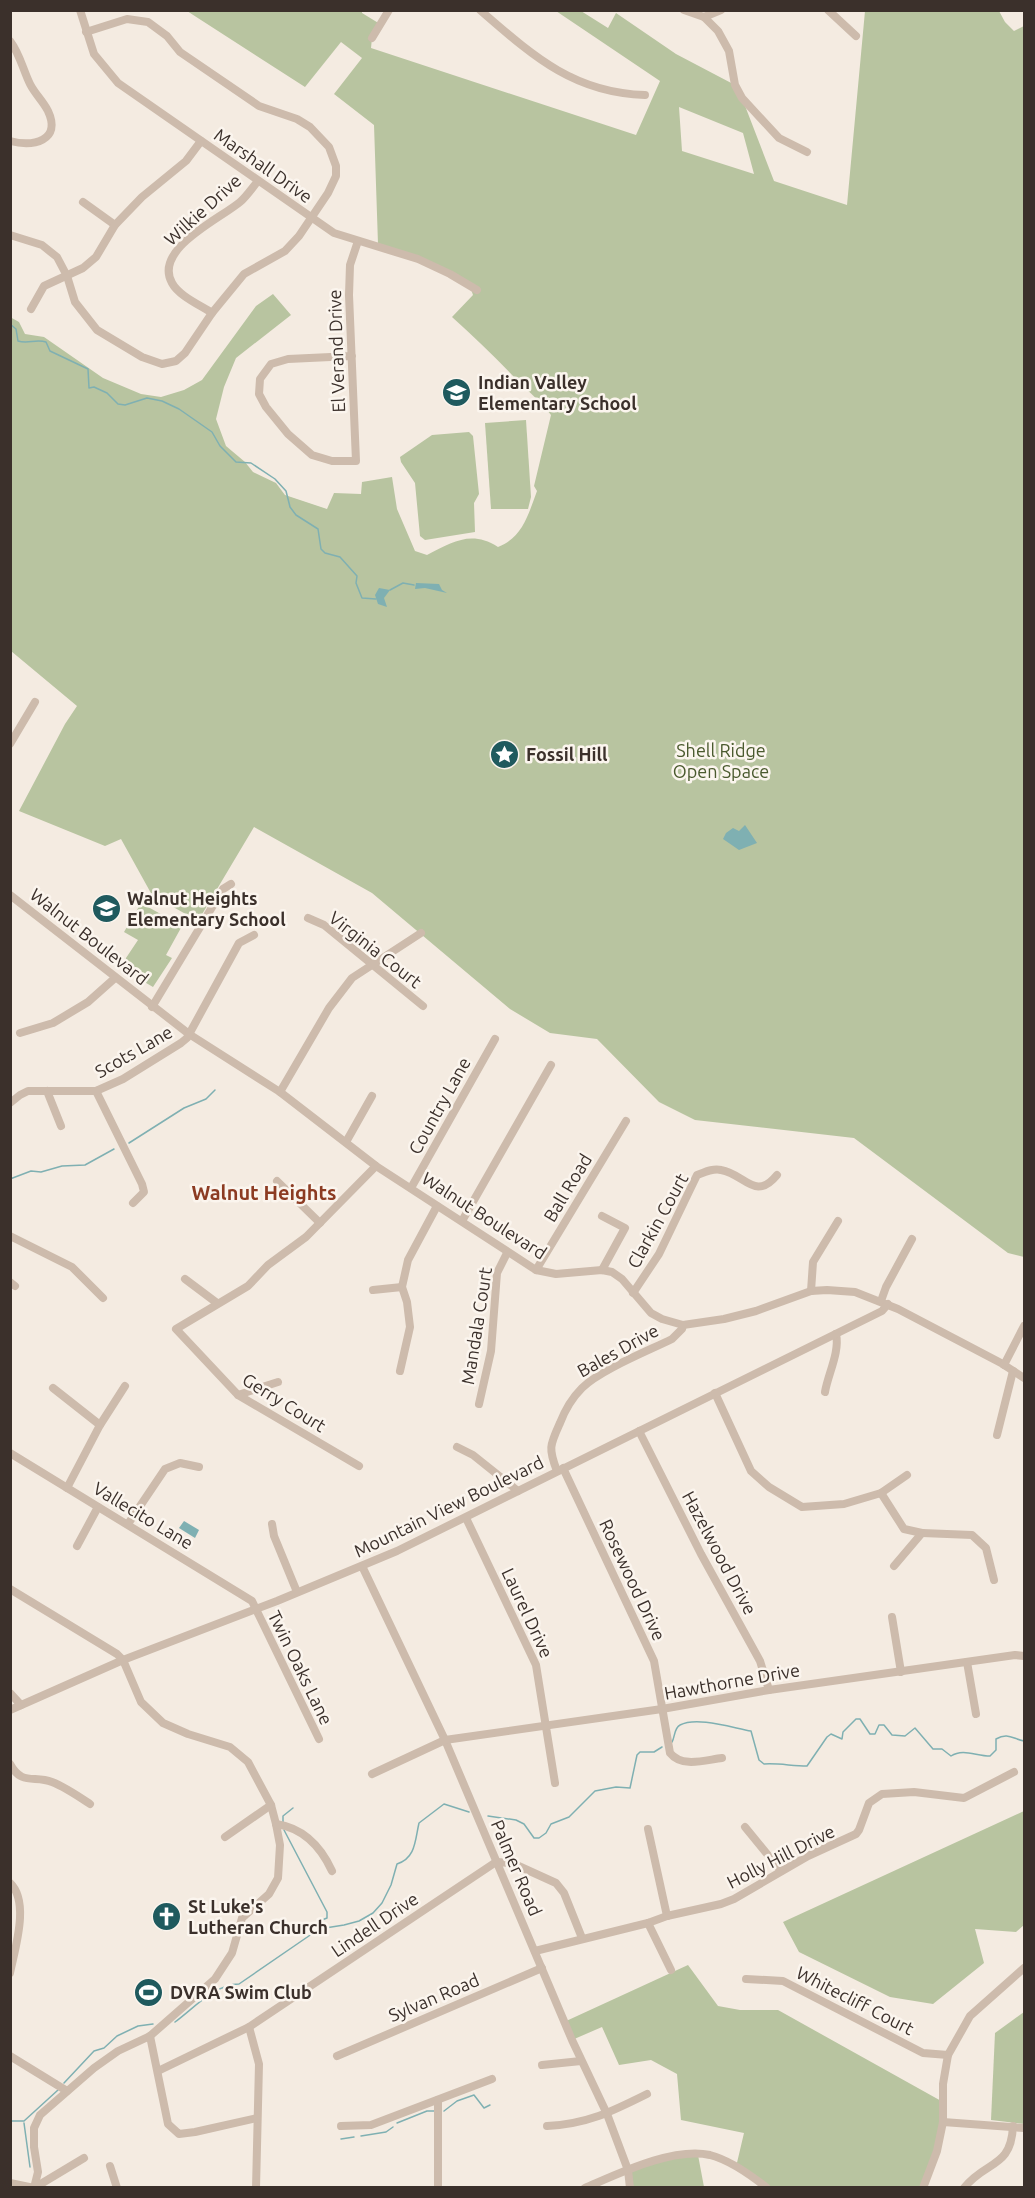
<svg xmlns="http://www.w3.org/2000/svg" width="1035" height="2198" font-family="Ubuntu,sans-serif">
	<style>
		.green { fill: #b8c4a0; fill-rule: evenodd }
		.water { fill: #7fb0b2 }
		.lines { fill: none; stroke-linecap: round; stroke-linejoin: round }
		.stream { stroke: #7fb0b2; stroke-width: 1.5 }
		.minor { stroke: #cdbbac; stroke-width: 8 }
		.labels { text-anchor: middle; stroke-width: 5; stroke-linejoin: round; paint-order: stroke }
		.street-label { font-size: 18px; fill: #3b302b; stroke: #fbf5ee }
		.poi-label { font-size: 18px; font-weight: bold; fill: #3b302b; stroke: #fbf5ee; text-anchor: start }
		.park-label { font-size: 18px; fill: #4a5a2e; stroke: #fbf5ee }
		.neighbourhood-label { font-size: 20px; font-weight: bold; fill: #8c3b22; stroke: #fbf5ee }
	</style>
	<rect width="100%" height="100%" fill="#f4ebe1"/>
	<!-- green -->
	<g class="green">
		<path d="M187,11H362V13L380,24L372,38L371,48L636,135L660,81L556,11H581L608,28L616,13L676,54L735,85L742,98L774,181L847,205L865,11H999L1005,22L1014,31L1024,26V1257L1008,1253L854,1138L695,1120L659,1102L597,1039L550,1033L510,1009L372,893L254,827L198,921L152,895L121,839L105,846L19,811L65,724L77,706L11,651L10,317L19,322L25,334L44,337L103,378L141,394L161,397L184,390L202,380L256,306L273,294L291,315L236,358L224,387L216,419L226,446L245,462L253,472L276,483L285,495L327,509L334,493L361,494L362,482L392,477L397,509L415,551L427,555C453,542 471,530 498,547C523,537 528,515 537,491L534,486L551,415C541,402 530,393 519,382C497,359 475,338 452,317L473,295L470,286L378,244L374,125L334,94L362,58L341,42L305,87ZM679,107L743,133L754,174L682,151Z"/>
		<polygon points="526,420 531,497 528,509 491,509 485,423"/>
		<polygon points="469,432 473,436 479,494 474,503 475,532 425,540 420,536 415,483 401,462 400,457 432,435"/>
		<polygon points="141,903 182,926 166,955 172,958 153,987 124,970 126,958 138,940 124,932"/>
		<polygon points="1024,1811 1024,1925 1016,1932 975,1929 984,1963 933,2004 890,1997 799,1952 783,1922"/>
		<polygon points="688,1965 718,2006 740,2010 778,2010 943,2102 943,2122 923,2187 767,2187 736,2167 744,2133 681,2120 677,2074 651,2060 619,2065 602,2027 572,2040 564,2022"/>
		<polygon points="1024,2012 1024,2124 991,2120 995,2033"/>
		<polygon points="680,2154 698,2155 704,2187 630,2187 628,2170"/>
	</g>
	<!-- water -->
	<g class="water">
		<polygon points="416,583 439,584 442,590 447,593 425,588 415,589"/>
		<polygon points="379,588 390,590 384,598 387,607 378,604 375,595"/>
		<polygon points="745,825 757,843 739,850 723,839 726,833 733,828 739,831"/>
		<polygon points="184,1521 199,1530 195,1538 179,1528"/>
		<polygon points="146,1984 159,1997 153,2003 140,1990"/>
	</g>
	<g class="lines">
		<!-- stream -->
		<g class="stream">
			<path d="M10,324L16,329L18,341C28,344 36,339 46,342L50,351L88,369L89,388L94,387L107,393L118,404L125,405L147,398L162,401L179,409L212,432L220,446L236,462L251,463L275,479L286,491L290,507L296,515L318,529L321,549L325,553L340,557L357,576L356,583L362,598L376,599"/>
			<polyline points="390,590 403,583 414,585"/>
			<polyline points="129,1143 184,1108 206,1099 215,1090"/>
			<polyline points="10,1179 31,1171 41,1172 62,1166 85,1165 114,1149"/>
			<path d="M672,1742C675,1737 674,1728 680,1725C697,1716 733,1728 751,1731L759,1760L764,1764C779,1763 792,1766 807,1766L827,1737L831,1734L842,1739L843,1732L856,1719H860L870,1734H875L879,1725H884L892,1735L905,1736L915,1728L933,1749H942L951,1756C963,1748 976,1756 990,1756L996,1750V1739C1008,1732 1013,1739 1024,1741"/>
			<polyline points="488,1816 516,1820 524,1824 534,1838 539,1838 546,1833 551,1824 569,1817 595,1791 616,1787 630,1788 637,1755 640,1752 654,1752 662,1747"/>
			<polyline points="283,1822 283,1816 293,1808"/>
			<polyline points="284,1830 327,1912 327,1918 322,1920 319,1929"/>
			<path d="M175,2022C193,2009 215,1984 239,1984L319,1929L344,1925L359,1921L373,1913L382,1903L391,1885L397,1864C416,1858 415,1840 419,1823L444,1804L469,1812"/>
			<polyline points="64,2083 94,2051 104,2048 117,2036 138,2026 153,2024"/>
			<polyline points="444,2111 457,2101 474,2095 484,2108 490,2105"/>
			<polyline points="10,2121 24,2121 58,2090"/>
			<polyline points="24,2123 30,2167"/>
			<polyline points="397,2123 427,2111 434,2111"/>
			<polyline points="361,2136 386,2132 393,2127"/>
			<polyline points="341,2139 354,2137"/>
		</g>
		<!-- minor -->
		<g class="minor">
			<polyline points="80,10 94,54 118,83 334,233 418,259 450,274 477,290"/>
			<path d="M480,10C532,55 573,93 645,95"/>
			<polyline points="684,10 704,17 721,10"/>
			<polyline points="828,10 856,36"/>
			<polyline points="704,17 718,31 729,51 735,85 742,98 779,138 807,152"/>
			<polyline points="372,38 389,10"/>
			<path d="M10,41C20,54 23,70 30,84C35,94 43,101 48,111C62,141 33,147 10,141"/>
			<polyline points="83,202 115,225"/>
			<polyline points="10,235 42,245 57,257 67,276 75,302 97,330 142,357 162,364 176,361 185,353 212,313 244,274 285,251 299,236 328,193 336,176 336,166 329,147 310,127 297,119 259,106 180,52 167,36 148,22 127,19 86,32"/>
			<polyline points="31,309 44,286 83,268 96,257 115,225 142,197 186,161 201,141"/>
			<path d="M212,313C200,305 179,296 172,283C153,249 220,219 240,202C247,196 252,188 258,181"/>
			<polyline points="352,356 288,359 271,364 260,379 259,394 266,407 288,434 312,455 332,461 356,461 349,295 350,265 358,241"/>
			<polyline points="10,744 35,702"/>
			<polyline points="10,895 189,1034 280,1092 376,1166 536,1270 556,1274 602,1270 612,1272 622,1279 651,1313 662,1319 683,1325 724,1319 756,1311 811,1291 827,1290 855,1292 898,1309 1001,1363 1024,1378"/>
			<polyline points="308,918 324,925 423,1006"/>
			<polyline points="152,1007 223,889 231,884"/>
			<polyline points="20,1033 53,1023 88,1002 115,978"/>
			<polyline points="47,1091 61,1126"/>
			<polyline points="96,1091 142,1184 144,1192 133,1203"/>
			<polyline points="280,1092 329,1008 352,978 421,933"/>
			<polyline points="10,1103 20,1095 28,1091 96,1091 123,1079 181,1043 187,1038 239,943 254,935"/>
			<polyline points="346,1142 372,1096"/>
			<polyline points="277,1181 320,1223"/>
			<polyline points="411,1188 495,1039"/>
			<polyline points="462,1221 551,1065"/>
			<polyline points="10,1236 72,1267 103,1298"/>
			<polyline points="536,1270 626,1121"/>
			<polyline points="602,1270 625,1228 602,1216"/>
			<polyline points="185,1279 217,1303"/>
			<polyline points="10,1282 15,1286"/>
			<polyline points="373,1290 402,1287"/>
			<polyline points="811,1291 813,1262 838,1221"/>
			<path d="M633,1293L659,1254L697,1175C705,1172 713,1168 721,1170C745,1174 755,1202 777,1175"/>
			<polyline points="881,1301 886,1287 912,1239"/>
			<polyline points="1004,1365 1024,1326"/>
			<polyline points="400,1371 410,1327 407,1302 402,1287 408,1260 437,1206"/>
			<polyline points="53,1388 100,1425"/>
			<path d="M825,1392C828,1374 840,1352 836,1334"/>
			<polyline points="715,1393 751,1471 769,1487 802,1507 844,1504 881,1493 907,1475"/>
			<polyline points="238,1395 278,1382"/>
			<polyline points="479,1404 491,1351 497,1273 507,1253"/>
			<polyline points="639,1431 701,1554 760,1661 769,1690"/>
			<polyline points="997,1435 1013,1371"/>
			<polyline points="457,1447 473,1455 518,1491"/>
			<polyline points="10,1453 252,1601 319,1739"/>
			<polyline points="359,1466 238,1395 176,1329 248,1286 268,1265 306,1237 376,1166"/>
			<path d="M563,1468L654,1661L670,1753C682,1768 705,1760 722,1758"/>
			<path d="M557,1471C548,1448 550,1445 560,1423C565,1410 572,1398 582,1388C600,1370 648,1351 672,1339L682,1329L683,1325"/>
			<polyline points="67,1488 100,1425 125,1386"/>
			<polyline points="881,1493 904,1529 922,1533 894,1566"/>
			<polyline points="466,1518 536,1665 555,1783"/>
			<polyline points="128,1524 165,1469 180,1463 199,1467"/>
			<polyline points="272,1524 274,1536 297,1592"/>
			<polyline points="922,1533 972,1535 986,1548 994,1580"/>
			<polyline points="77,1546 98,1507"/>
			<polyline points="362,1566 445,1740 572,2040 607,2114 628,2170 630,2188"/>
			<polyline points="10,1589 117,1654 123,1660 141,1702 163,1723 188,1734 230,1747 248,1762 271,1805 276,1824 280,1845 278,1878 269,1894 242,1918 232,1953 215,1979 150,2036 118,2051 94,2068 40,2115 34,2128 34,2147 38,2172 34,2188"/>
			<polyline points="892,1617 901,1672"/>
			<polyline points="967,1662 976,1714"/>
			<polyline points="10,1693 21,1705"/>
			<polyline points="10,1710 123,1660 277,1601 397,1551 882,1311 888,1304"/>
			<path d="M10,1764C22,1786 34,1775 52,1782C65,1787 78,1796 90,1804"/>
			<polyline points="372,1774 445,1740 662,1709 769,1690 1015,1655 1024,1656"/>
			<path d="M276,1824C303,1828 321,1847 332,1871"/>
			<polyline points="745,1827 781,1871"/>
			<polyline points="648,1829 667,1916"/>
			<polyline points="225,1837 271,1805"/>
			<path d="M10,1883C30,1902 15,1948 10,1973"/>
			<polyline points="648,1923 671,1970"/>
			<polyline points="535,1951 648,1923 667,1916 721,1904 734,1899 808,1856 856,1834 859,1830 869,1803 882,1794 914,1792 964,1798 1014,1772"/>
			<polyline points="746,1979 783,1981 923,2053 948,2055"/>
			<polyline points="249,2027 259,2064 256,2188"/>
			<polyline points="150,2036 168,2124 179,2134 195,2132 257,2118"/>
			<polyline points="10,2056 67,2091"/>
			<polyline points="337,2056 542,1968"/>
			<polyline points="542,2065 581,2061"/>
			<polyline points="158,2071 249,2027 496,1862 512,1863 556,1883 564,1893 582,1938"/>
			<polyline points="943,2122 1024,2128"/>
			<polyline points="341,2126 371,2125 492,2079"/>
			<path d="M547,2126C587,2124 611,2112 647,2094"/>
			<polyline points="110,2166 117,2188"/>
			<polyline points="10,2183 34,2188"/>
			<polyline points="34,2188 84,2158"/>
			<polyline points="438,2188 438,2100"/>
			<path d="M585,2188C620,2173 673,2147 710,2155C729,2160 752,2176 767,2188"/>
			<polyline points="923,2188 937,2151 943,2122 943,2084 948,2055 970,2016 1024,1968"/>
			<path d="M964,2188C986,2160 1011,2169 1013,2126"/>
		</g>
	</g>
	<!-- icons -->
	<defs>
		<symbol id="school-disc" viewBox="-11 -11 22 22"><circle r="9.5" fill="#1f5a5e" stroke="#fbf5ee"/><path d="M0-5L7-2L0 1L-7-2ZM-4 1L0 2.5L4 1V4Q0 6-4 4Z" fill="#fff"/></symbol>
		<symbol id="sight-disc" viewBox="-11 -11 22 22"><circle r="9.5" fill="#1f5a5e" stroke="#fbf5ee"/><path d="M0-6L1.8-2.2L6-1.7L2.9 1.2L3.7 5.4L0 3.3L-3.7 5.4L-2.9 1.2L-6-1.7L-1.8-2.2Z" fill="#fff"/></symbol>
		<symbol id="church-disc" viewBox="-11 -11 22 22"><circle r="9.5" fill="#1f5a5e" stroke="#fbf5ee"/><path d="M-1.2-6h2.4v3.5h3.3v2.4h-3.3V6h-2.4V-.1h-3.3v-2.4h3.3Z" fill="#fff"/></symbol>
		<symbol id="stadium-disc" viewBox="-11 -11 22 22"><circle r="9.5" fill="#1f5a5e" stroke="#fbf5ee"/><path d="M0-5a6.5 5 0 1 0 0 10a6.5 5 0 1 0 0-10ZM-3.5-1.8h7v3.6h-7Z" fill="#fff"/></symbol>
	</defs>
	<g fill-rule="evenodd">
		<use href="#school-disc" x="440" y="376" width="33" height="33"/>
		<use href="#sight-disc" x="488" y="738" width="33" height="33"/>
		<use href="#school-disc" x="90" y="892" width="33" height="33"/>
		<use href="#church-disc" x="150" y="1900" width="33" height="33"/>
		<use href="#stadium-disc" x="132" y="1976" width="33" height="33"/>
	</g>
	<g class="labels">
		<!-- street labels -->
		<g class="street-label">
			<text transform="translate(263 166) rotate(35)" y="6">Marshall Drive</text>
			<text transform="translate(203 210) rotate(-42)" y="6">Wilkie Drive</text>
			<text transform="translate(337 351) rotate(-92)" y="6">El Verand Drive</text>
			<text transform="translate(89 937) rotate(38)" y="6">Walnut Boulevard</text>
			<text transform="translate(375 950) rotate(38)" y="6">Virginia Court</text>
			<text transform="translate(134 1052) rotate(-30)" y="6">Scots Lane</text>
			<text transform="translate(440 1106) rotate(-61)" y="6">Country Lane</text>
			<text transform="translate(568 1188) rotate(-59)" y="6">Ball Road</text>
			<text transform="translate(484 1216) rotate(33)" y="6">Walnut Boulevard</text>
			<text transform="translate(658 1221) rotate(-61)" y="6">Clarkin Court</text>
			<text transform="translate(477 1326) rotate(-81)" y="6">Mandala Court</text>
			<text transform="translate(618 1351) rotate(-29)" y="6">Bales Drive</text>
			<text transform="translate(284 1403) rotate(32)" y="6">Gerry Court</text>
			<text transform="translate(449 1507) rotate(-26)" y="6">Mountain View Boulevard</text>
			<text transform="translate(143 1516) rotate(31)" y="6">Vallecito Lane</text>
			<text transform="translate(719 1553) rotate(62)" y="6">Hazelwood Drive</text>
			<text transform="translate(632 1580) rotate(65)" y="6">Rosewood Drive</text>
			<text transform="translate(527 1613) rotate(65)" y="6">Laurel Drive</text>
			<text transform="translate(300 1668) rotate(64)" y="6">Twin Oaks Lane</text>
			<text transform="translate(732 1682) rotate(-10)" y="6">Hawthorne Drive</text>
			<text transform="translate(781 1857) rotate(-27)" y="6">Holly Hill Drive</text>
			<text transform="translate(516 1868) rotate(67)" y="6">Palmer Road</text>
			<text transform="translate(375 1925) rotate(-34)" y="6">Lindell Drive</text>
			<text transform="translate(434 1998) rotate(-23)" y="6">Sylvan Road</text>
			<text transform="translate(855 2001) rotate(27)" y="6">Whitecliff Court</text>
		</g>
		<!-- poi labels -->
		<g class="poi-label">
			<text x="478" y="389">Indian Valley<tspan x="478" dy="21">Elementary School</tspan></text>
			<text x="526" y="761">Fossil Hill</text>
			<text x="127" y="905">Walnut Heights<tspan x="127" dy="21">Elementary School</tspan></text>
			<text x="188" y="1913">St Luke's<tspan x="188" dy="21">Lutheran Church</tspan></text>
			<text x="170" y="1999">DVRA Swim Club</text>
		</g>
		<!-- park labels -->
		<g class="park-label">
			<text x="721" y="757">Shell Ridge<tspan x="721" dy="21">Open Space</tspan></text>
		</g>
		<!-- neighbourhood labels -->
		<g class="neighbourhood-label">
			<text x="264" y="1200">Walnut Heights</text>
		</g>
	</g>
	<!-- border -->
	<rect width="1035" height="2198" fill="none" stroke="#3b302b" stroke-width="24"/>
</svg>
